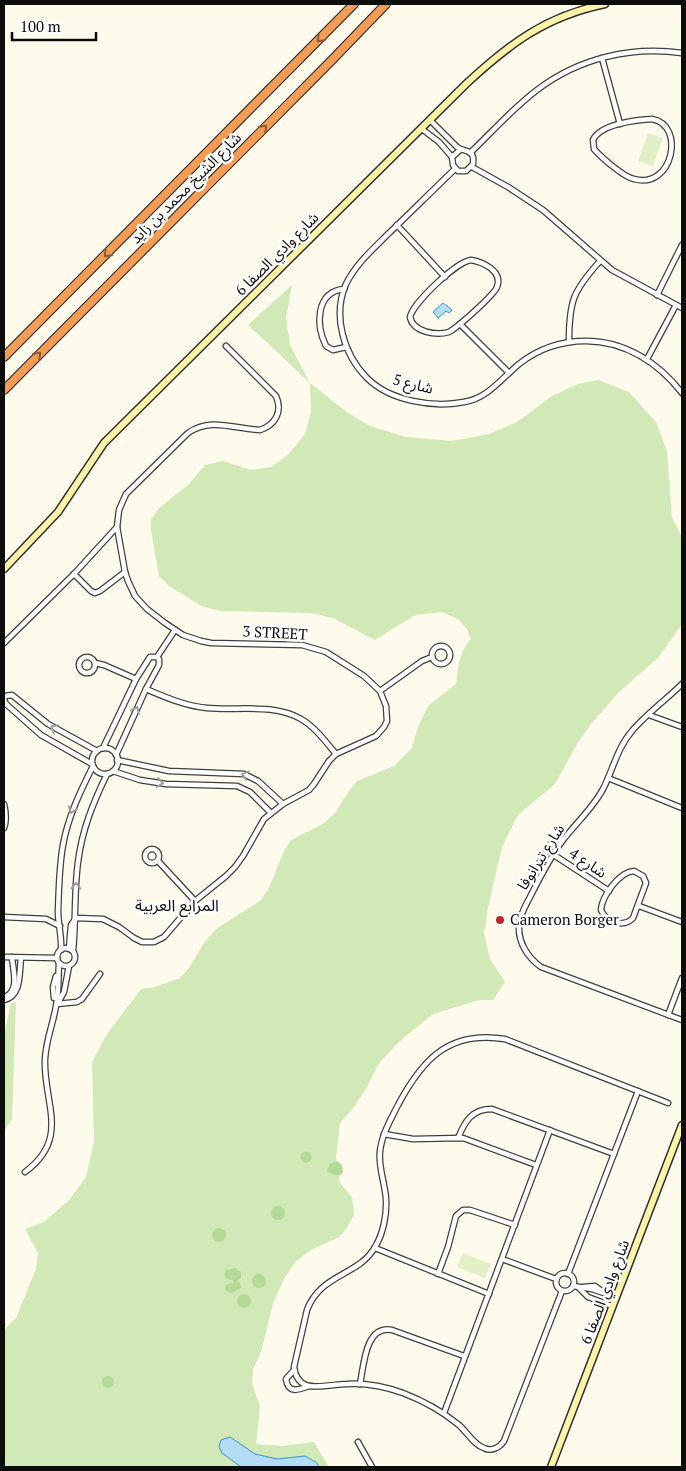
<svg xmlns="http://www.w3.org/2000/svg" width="686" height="1471" font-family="'PT Serif','Noto Sans Arabic',serif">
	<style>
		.green { fill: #d1e8b7 }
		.forest { fill: #b5d996 }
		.pitch { fill: #e2f0c8 }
		.water { fill: #b2ddf5; stroke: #3993cc }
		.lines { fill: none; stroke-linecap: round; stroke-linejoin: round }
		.minor-casing { stroke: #3f3f3f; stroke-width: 7 }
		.secondary-casing { stroke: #2e2e2e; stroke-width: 9 }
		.motorway-casing { stroke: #1d1d1d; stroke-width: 10 }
		.minor { stroke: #fff; stroke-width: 4.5 }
		.secondary { stroke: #fef4a8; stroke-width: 6 }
		.motorway { stroke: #f39c56; stroke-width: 8 }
		.oneway { stroke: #8b5b35 }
		.oneway2 { stroke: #9e9e9e }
		.poi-dot { fill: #bb262f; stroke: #fff; stroke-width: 2 }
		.labels { text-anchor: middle; stroke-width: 5; stroke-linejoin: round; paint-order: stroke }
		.street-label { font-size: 15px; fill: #0c0c0c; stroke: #fff }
		.poi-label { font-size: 15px; fill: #0c0c0c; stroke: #fff; text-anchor: start }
		.neighbourhood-label { font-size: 16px; fill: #0c0c0c; stroke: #fff }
	</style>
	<rect width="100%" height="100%" fill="#fffbec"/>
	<!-- green -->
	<g class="green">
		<path d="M292,285L286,317L290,345L310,383L348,413L370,426L406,437L452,441L489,434L517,422L552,396L578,384L598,380L629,392L656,422L667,451L672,518L682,537V624L658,658L619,692L592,723L578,742L555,784L518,815L502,847L488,907L484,934L490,959L505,982L493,1000H479L433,1014L401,1040L379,1063L367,1087L354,1107L340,1123L336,1157L340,1183L352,1197L354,1215L346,1229L339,1237L311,1250L296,1261L284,1279L273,1303L261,1352L253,1369L252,1384L260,1406L256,1444L282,1446L314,1442L329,1467H4V1330L16,1318L36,1269L38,1253L25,1229L44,1222L70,1199L86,1177L94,1142L92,1062L107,1034L141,989L155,987L180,978L189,968L204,943L216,929L260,901L268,890L284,851L291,840L323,824L335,813L349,791L357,781L394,766L412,748L418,727L428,706L456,684C458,667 459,652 471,639L467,629L458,619L442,612L415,615L375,640L333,618L311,613L220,611L201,606L168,585L159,576L151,530V520L158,509L189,484L205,465L223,461L251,470L271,467L288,455L305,434L311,412L310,383L248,325Z"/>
		<polygon points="11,1003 16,1003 12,1119 4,1131 4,1035"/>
	</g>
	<!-- forest -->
	<g class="forest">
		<circle cx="306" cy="1157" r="5.5"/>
		<polygon points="337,1161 342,1165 343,1172 341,1175 335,1175 327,1171 330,1164"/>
		<circle cx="278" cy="1213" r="7"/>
		<circle cx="219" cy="1235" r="7"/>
		<path d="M235,1268L241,1272V1278L237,1281L240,1283L241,1288L232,1293L225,1290C225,1285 227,1284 233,1283V1280L227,1279L224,1275L226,1270Z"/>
		<circle cx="259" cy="1281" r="7"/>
		<circle cx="244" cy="1301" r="7"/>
		<circle cx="108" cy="1382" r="6"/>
	</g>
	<!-- pitch -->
	<g class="pitch">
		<polygon points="648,133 663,138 653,166 638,161"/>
		<polygon points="463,1253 491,1264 485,1278 457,1267"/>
	</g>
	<!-- water -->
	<g class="water">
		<polygon points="443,303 452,310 449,313 446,311 438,318 433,312"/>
		<polygon points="230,1437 255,1454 277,1459 305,1456 317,1463 319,1467 241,1467 222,1453 219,1447 221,1440"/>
	</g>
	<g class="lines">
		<defs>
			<g id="minor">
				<polyline points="602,58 620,124"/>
				<path d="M652,119C686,125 673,190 634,179C625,177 618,170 611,165C605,160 599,155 594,149L593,140C600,124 636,120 652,119Z"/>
				<path d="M430,120L457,147C465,153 475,148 473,164L466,171H458L453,165L452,157L460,150"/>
				<polyline points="422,129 439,142 452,157"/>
				<path d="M470,153C492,132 513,108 537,90C579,58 631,46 682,53"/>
				<polyline points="472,167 508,187 543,210 612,270 682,308"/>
				<path d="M455,169C432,191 410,213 387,235C372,250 356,264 346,284C332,316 344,355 367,378C390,401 433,408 464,402C488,398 501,379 519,364C538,349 562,341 586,341C625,341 659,363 682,393"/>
				<polyline points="397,225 445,277"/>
				<path d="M471,260C483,262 503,271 497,287C494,295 458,327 449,332C436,336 413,332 410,317C413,303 456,262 471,260Z"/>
				<path d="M344,289C315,292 316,326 326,346L333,350L346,347"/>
				<polyline points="657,295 682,245"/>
				<polyline points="460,324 509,373"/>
				<path d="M569,342C569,301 573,291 600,261"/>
				<polyline points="647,359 676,305"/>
				<polyline points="74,574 91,591 95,593 100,591 125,572"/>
				<polyline points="4,643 74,574 117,527"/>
				<circle cx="441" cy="655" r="9"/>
				<circle cx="87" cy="665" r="8"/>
				<polyline points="157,657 175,630"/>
				<polyline points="95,663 104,665 136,679"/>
				<path d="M682,684C667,699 645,715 632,731C617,748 613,770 603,789C593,808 576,823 563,840C550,857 540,877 530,897C526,905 520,914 519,925C518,942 527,957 541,967L682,1020"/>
				<path d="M146,689C165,697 185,706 207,708C238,711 272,703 301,719C315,727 326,742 336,754"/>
				<polyline points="380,691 422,661 432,657"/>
				<polyline points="649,715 682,727"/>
				<polyline points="103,748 136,679 150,657 157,657 159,659 159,665 146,689 116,755"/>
				<circle cx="105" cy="761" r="13"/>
				<polyline points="117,760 169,771 244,774 258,781 283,804"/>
				<polyline points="92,764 41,735 6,704 4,700 5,696 12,695 48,724 97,751"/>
				<polyline points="113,771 140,780 166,784 237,786 250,792 271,813"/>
				<polyline points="608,778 682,808"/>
				<path d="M4,804C6,813 7,820 4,828"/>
				<circle cx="152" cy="856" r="7"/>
				<polyline points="554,855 609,891"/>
				<polyline points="158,861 195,901"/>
				<path d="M634,871L643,876L646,883L633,918C624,928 606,922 601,910C602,896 619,872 634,871Z"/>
				<polyline points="543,872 538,869 538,865 552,842 556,839 562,841"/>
				<polyline points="639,906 682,922"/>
				<polyline points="4,917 46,919 60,926"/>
				<circle cx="66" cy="957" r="9"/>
				<path d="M69,949L71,925L76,918L103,919L119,927L134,938L142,942H154L164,937L195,901L226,876L235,867L243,856L264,819L283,804L309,790L314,784L329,761L336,754L376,736L384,727L387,721L386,706L380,691L364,676L326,652L302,645L211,643L201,641L183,635L165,623L147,609L135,596L128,581L125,572L117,527L119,510L126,494L188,433C211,417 234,429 260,430C275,425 283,412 276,396L226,346"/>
				<path d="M61,950C62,937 58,924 58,911C59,889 59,867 63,845C68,817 80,792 93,766"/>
				<path d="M73,951C76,921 74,891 78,862C82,830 93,803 107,774"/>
				<polyline points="4,957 57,958"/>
				<path d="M5,997C20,990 13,971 12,957"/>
				<polyline points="54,998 53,987 56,976"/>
				<path d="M4,1000C22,996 19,973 21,958"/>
				<polyline points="58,1003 64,992 69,966"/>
				<polyline points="57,1004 77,1002 82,999 100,974"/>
				<polyline points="668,1015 682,978"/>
				<polyline points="384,1134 413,1139 463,1138 536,1165"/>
				<path d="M458,1138C465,1121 472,1109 492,1109L614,1154"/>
				<path d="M25,1172C71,1138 43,1103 45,1059C46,1040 53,1024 56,1006C59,993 58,977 59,964"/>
				<polyline points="375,1248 489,1294"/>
				<polyline points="502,1259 556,1279"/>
				<circle cx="565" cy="1282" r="9"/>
				<polyline points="438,1274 448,1247 456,1216 463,1210 470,1210 515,1225"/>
				<polyline points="568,1274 638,1091"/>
				<polyline points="573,1286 592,1289 616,1297"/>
				<polyline points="583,1287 595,1286 603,1292"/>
				<polyline points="579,1288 588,1297 612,1306"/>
				<path d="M562,1291L504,1441C500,1447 492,1452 484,1448C474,1445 467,1432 459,1425C442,1411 424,1401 403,1393C386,1387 366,1383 347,1384C337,1384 314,1389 306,1385C298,1382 295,1375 294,1367L307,1310C321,1273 359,1276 375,1247C383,1234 387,1215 386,1199C385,1183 378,1167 380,1151C382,1134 391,1119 398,1105C423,1058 450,1030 505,1039L668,1103"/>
				<path d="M294,1370L286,1379C288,1394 298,1390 309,1386"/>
				<path d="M360,1384C364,1365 365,1325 392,1330L464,1356"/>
				<polyline points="444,1413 550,1130"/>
				<polyline points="358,1442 372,1467"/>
			</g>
			<g id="secondary">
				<path d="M4,569L58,512L104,443L466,84C509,44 546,16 605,4"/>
				<polyline points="551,1467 682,1125"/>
			</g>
			<g id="motorway">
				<polyline points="4,357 354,4"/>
				<polyline points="4,390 332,60 386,4"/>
			</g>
		</defs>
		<!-- minor casing -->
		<use href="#minor" class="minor-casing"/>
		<!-- secondary casing -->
		<use href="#secondary" class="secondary-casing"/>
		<!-- motorway casing -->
		<use href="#motorway" class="motorway-casing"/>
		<!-- minor -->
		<use href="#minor" class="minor"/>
		<!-- secondary -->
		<use href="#secondary" class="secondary"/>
		<!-- motorway -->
		<use href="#motorway" class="motorway"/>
	</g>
	<!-- one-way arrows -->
	<defs><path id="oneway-chevron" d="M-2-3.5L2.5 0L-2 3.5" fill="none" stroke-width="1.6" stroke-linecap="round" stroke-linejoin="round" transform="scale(1.25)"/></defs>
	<g class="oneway">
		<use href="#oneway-chevron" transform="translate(320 39) rotate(134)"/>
		<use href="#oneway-chevron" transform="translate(264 128) rotate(-45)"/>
		<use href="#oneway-chevron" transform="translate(107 254) rotate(135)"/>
		<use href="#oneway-chevron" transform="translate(38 355) rotate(-45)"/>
	</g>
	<g class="oneway2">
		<use href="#oneway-chevron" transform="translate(136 710) rotate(-66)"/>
		<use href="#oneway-chevron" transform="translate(54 728) rotate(-148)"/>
		<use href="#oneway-chevron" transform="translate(245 775) rotate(-165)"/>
		<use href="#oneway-chevron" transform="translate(160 783) rotate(9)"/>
		<use href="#oneway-chevron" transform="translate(72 810) rotate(110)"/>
		<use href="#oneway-chevron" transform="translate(76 886) rotate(-89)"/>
	</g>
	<!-- markers -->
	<circle class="poi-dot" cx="500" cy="920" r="5"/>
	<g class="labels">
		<!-- street labels -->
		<g class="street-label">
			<text transform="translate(186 188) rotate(-45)" y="5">شارع الشيخ محمد بن زايد</text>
			<text transform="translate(277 254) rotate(-45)" y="5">شارع وادي الصفا 6</text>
			<text transform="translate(413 384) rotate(14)" y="5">شارع 5</text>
			<text transform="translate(275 633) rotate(3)" y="5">3 STREET</text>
			<text transform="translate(541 857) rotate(-58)" y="5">شارع تيرانوفا</text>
			<text transform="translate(588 863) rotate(34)" y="5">شارع 4</text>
			<text transform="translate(605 1292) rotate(-69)" y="5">شارع وادي الصفا 6</text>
		</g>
		<!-- poi labels -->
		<g class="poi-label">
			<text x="510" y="925">Cameron Borger</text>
		</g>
		<!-- neighbourhood labels -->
		<g class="neighbourhood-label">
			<text x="177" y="911">المرابع العربية</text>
		</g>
	</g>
	<!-- border -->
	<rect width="686" height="1471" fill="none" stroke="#0c0c0c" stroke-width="10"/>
	<!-- scale -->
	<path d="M12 32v8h84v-8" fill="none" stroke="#0c0c0c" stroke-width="2.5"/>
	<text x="20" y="32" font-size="15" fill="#0c0c0c" stroke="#ffffff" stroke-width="4" paint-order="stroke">100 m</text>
</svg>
